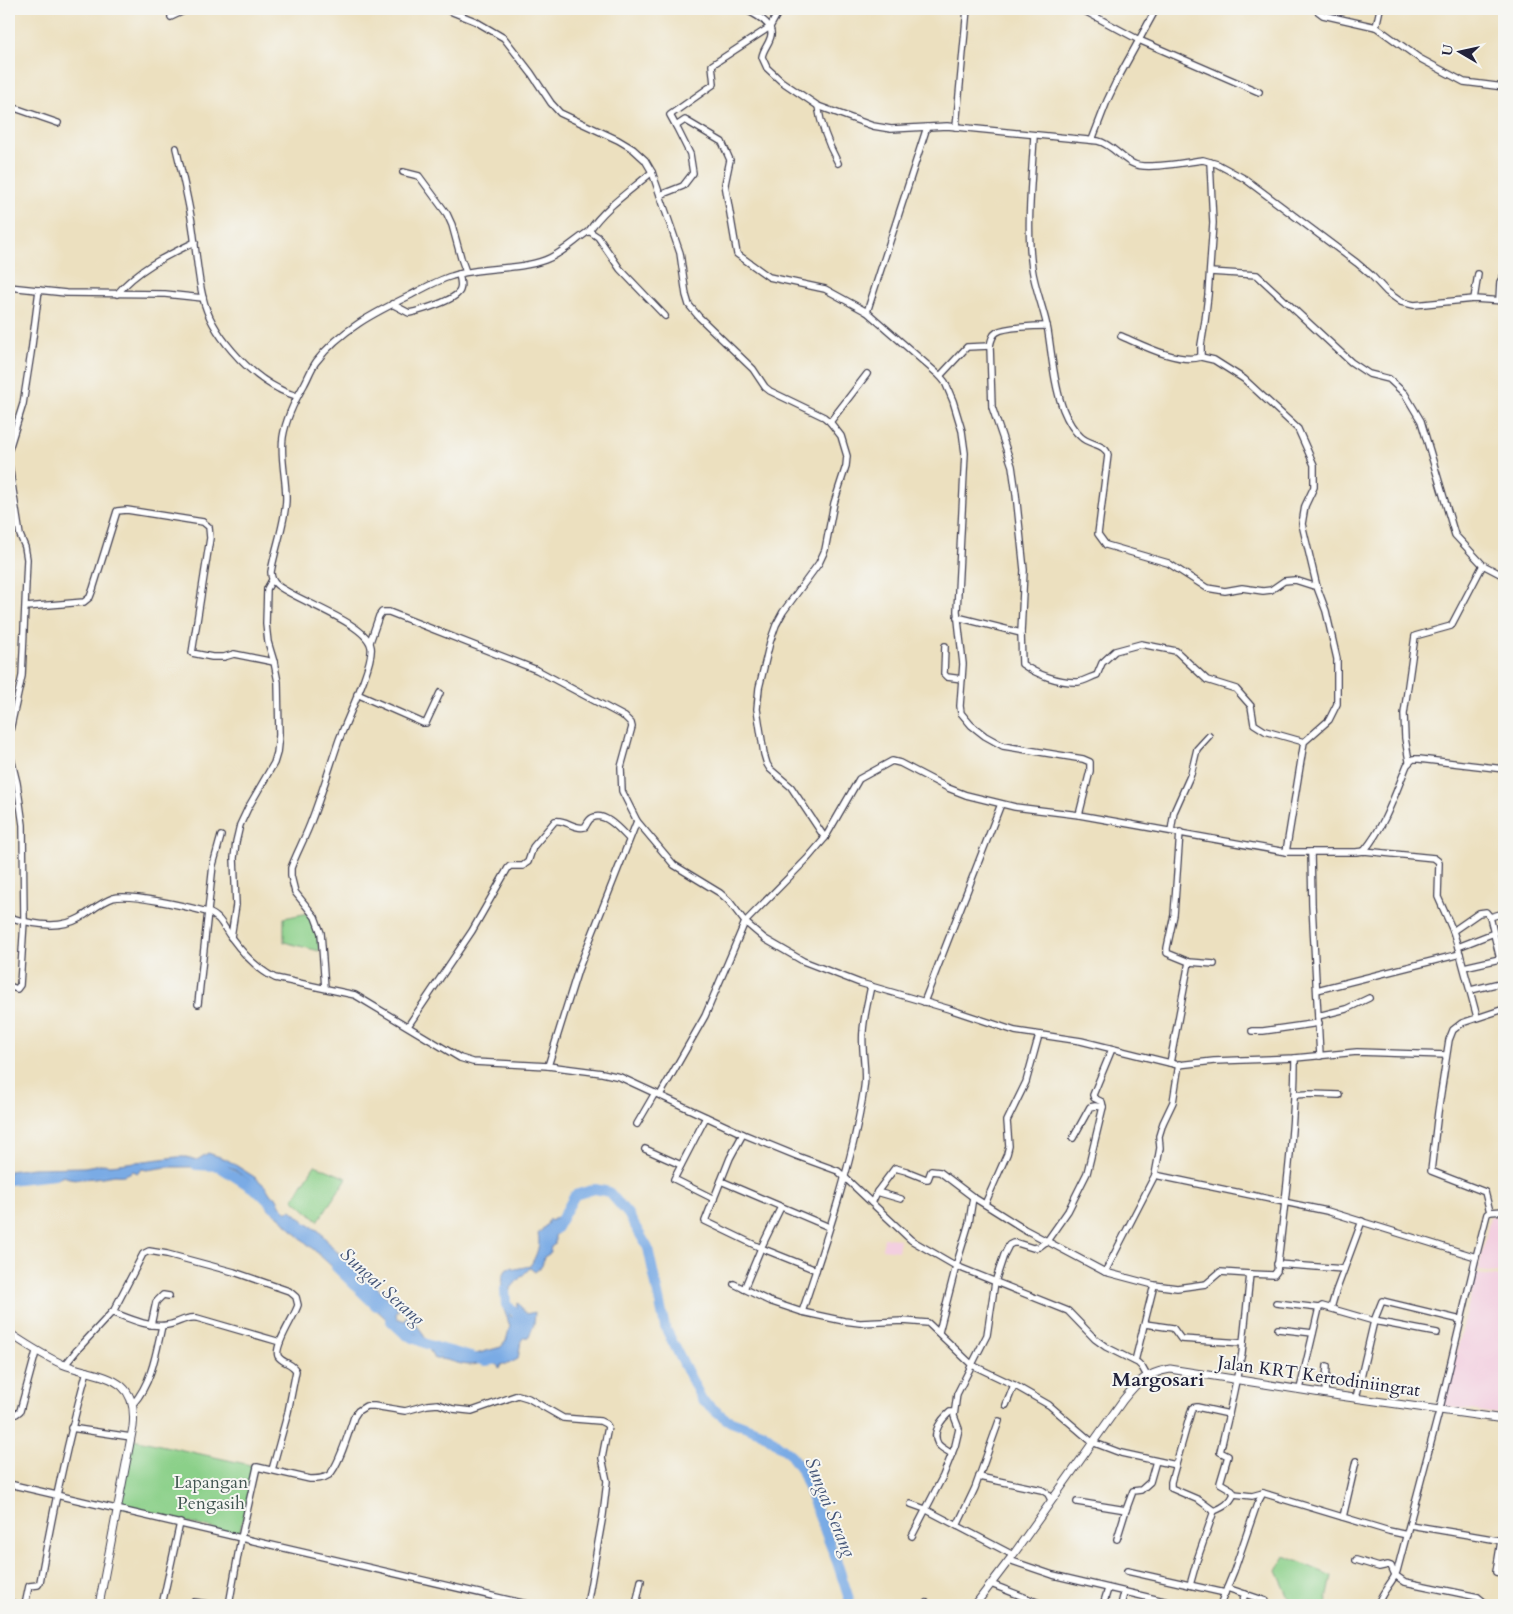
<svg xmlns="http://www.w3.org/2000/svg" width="1513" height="1614" font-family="Cardo,serif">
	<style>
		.built { fill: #f3cfe0 }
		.green { fill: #8bd089; stroke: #567962 }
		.water { fill: #7aabe5; stroke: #4e6690 }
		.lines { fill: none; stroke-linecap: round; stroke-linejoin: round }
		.river { stroke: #7aabe5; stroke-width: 10 }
		.minor-casing { stroke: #403e4f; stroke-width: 8 }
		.major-casing { stroke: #403e4f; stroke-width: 9 }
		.minor { stroke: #fff; stroke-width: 5.5 }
		.major { stroke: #fff; stroke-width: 7 }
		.labels { text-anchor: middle; stroke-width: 4; stroke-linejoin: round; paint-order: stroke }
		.street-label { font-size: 18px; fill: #22223b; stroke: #f6f6f2 }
		.park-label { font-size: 18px; fill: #425652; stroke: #f6f6f2 }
		.water-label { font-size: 19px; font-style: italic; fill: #415276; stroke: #f6f6f2 }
		.quarter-label { font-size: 20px; font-weight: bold; fill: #22223b; stroke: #f6f6f2 }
	</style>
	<rect width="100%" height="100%" fill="#f6f6f2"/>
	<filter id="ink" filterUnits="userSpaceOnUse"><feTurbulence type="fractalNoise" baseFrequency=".02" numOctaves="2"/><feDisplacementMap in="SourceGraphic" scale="10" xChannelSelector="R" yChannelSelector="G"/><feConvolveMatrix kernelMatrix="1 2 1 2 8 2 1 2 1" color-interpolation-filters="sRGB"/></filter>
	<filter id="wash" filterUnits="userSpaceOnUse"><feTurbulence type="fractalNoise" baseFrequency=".0096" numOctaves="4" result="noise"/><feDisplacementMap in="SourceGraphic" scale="20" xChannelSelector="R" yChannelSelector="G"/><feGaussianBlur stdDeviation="1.12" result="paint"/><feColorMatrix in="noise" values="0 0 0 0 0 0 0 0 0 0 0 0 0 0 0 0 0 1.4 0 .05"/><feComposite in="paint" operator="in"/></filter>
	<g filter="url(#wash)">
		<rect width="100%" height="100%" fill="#ece0bf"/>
		<!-- built -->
		<g class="built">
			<polygon points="1504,1213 1504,1274 1478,1271 1490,1217"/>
			<polygon points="884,1238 900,1239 898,1251 882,1249"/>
			<polygon points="1476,1274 1504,1277 1504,1415 1443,1406"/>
		</g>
		<!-- green -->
		<g class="green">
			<polygon points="9,770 11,770 17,800 9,802"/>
			<path d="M308,913C317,924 319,937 319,951L284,942V918Z"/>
			<polygon points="315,1165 347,1178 318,1221 293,1199"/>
			<polygon points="133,1439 255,1466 239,1535 118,1506"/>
			<polygon points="1285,1556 1332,1576 1326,1605 1290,1600 1277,1571"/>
		</g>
		<!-- water -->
		<path class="water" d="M208,1153L226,1159L256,1178L266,1187L271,1195L277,1198L280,1205L287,1212L291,1210L306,1223L319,1231L335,1250L349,1262L351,1267L357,1271L359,1275L375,1285L396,1306L398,1310L396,1314L397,1318L405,1321L407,1316L411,1317L422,1332L430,1348L439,1353H449L465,1357L501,1347L506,1341L510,1326L503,1307L502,1285L503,1276L507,1268L512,1267L515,1269L530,1266C536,1257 541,1245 538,1234L547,1224L549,1219L551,1221L557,1217H566L562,1220H566L558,1231L555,1236V1244L551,1247L549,1254L544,1257L542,1266L535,1272L530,1268C516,1283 497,1295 511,1317L517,1315V1304L518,1303L526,1314L535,1312L534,1324L529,1337L523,1338L521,1341L518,1359L508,1364H502L499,1368L493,1359C485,1360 479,1365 470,1365C458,1365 448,1358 435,1359L423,1340L416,1334L398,1330L368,1302L364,1291L348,1277L338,1272L290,1228L283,1220L267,1207L269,1206L262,1190L232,1168L218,1164L206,1167H167L147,1170L142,1169L138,1173L133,1171C127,1175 122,1176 115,1175C104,1177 73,1182 64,1176L57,1179L40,1176L20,1177L9,1181V1171L33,1168L84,1167L102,1164L111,1165L177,1157H186L197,1160Z"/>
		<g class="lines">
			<!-- river -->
			<g class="river">
				<polyline points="196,1165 218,1166 259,1192 275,1208"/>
				<polyline points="9,1180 55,1175"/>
				<polyline points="556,1229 575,1195 595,1189 609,1192 628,1214 648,1248 665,1327 702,1400 726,1419 763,1433 789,1453 800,1468 837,1562 851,1605"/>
				<polyline points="336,1267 376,1306"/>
				<polyline points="505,1289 506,1305 525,1319 524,1322"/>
				<polyline points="391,1321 406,1335 429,1345 485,1361 506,1358"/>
			</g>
		</g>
	</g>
	<g filter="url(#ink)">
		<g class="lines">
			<defs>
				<g id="minor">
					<polyline points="445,9 475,21 504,38 531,73 551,103 560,113 618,140 633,149 645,160 652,172 680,253 686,295 689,305 699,317 753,369 765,387 770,391 824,417 830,422 841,436 847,456 846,466 834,503 825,550 819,563 783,612 776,625 770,642 759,688 757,709 764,754 767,764 770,769 791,787 825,838"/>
					<path d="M744,9C753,13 773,23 771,35C770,43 763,49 762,57L767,68L781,81L818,106L873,126L891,129L947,126L1098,141C1112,144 1121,159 1134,164C1146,170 1187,162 1203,160L1217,164L1245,179L1357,263L1371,275L1387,292L1401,302L1414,305L1474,299L1504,301"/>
					<polyline points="1081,9 1139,40 1259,92"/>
					<polyline points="1315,9 1323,15 1376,27 1419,58 1464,82 1504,87"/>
					<polyline points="171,17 188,9"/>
					<polyline points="1376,27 1380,9"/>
					<polyline points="9,106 58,123"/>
					<path d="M818,106C821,127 828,144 838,163"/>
					<polyline points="676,126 670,115 714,84 712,65 770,27 780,9"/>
					<polyline points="956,127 967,9"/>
					<path d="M1034,135C1032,178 1026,226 1032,268C1035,289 1044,309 1048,331C1052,356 1054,385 1063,409C1067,419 1073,430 1081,437C1089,445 1106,444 1108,455L1098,534L1106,545L1168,563L1207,588L1225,591L1242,588L1263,591L1271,590L1284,581L1295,580L1317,587"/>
					<polyline points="1092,140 1107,101 1116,82 1156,9"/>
					<path d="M176,148C182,173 188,198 192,223C196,248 197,273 203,298C211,333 247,373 279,389C284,392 291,394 296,396"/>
					<polyline points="1210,162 1213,223 1208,295 1205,321 1201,345 1201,357 1214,360 1244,379 1298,429 1314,465 1314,487 1305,506 1302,524 1317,587 1326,611 1337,659 1337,704 1329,720 1304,742 1286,852"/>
					<polyline points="403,172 419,176 447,214 452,225 461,258 466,272"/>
					<polyline points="660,195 683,186 693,173 690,154 676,126 685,120 722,142 730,160 725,184 737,254 769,277 825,289 867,312 940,376 945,382 953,401 962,431 965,453 957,611 963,664 960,706 961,713 971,725 985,736 1003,746 1083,759 1090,762 1090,771 1079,815"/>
					<path d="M589,231C605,207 630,191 652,172"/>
					<polyline points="1210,272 1257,275 1351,362 1369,374 1389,379 1405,394 1421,421 1455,535 1483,565 1504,576"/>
					<polyline points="9,287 66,293 165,294 203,298"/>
					<path d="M117,294C138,269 166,256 195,242"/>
					<polyline points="1474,299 1478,274"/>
					<polyline points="1499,300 1500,282 1504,275"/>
					<path d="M392,304L409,313C419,311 457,300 460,290C462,285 460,279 459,274"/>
					<polyline points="867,312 927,127"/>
					<path d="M1047,326C1036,326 1005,327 997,332C992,335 991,341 990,346L992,407L1012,466L1016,494L1024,570L1021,633L1022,664C1036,674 1059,683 1078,682C1084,681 1091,677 1097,675L1102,663L1115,651L1141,644L1176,651L1207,680L1236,689L1251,706L1254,724L1265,731L1304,742"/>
					<path d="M1121,336C1142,345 1178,364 1201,357"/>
					<polyline points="940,376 967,347 990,346"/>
					<polyline points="830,422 867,374"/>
					<polyline points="9,449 23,404 31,353 39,290"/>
					<polyline points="9,465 20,535 25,547 27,559 22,676 9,735 9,750 17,783 23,825 24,921 20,985 17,989 9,986"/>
					<polyline points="26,607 84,602 90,597 93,589 117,511 127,510 203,522 209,527 210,538 192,653 212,657 224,657 234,654 274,662"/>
					<polyline points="957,617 1021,633"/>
					<polyline points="370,642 379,616 382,612 389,612 537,670 625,717 631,723 632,727 621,767 622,791 637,821"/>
					<polyline points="945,646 944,674 947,677 962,679"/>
					<polyline points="357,694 423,723 426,723 440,693"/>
					<polyline points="1409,761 1405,738 1404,714 1415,636 1451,626 1483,565"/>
					<polyline points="1171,831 1174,812 1191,774 1197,749 1209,736"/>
					<polyline points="1180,832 1174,915 1167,948 1167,953 1189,962 1214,964"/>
					<path d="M1364,851C1385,826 1395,794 1407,765L1413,759H1419L1504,769"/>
					<polyline points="1311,852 1312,905 1320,1056"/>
					<path d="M9,917C30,924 59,930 80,918C90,912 101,902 113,898C129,893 189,907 207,912C220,916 223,926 230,936C241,951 258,970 275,978L355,995L460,1058L473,1062L548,1066L602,1073L620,1077L743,1134L797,1156L838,1171L911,1240L956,1266L1068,1311L1095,1339L1106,1347L1138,1363L1142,1367L1147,1376"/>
					<polyline points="1490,917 1504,913"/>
					<polyline points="1453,931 1479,913 1486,912 1490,917 1500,959"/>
					<polyline points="231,937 236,905 234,858 236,842 240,825 248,808 274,763 277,753 279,735 278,682 274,662 268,642 266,624 267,589 272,580"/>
					<polyline points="1458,947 1494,933"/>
					<polyline points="1464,967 1504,958"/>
					<path d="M325,988L321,933L315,917L295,892L291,876V868C297,852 306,836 312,819C322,793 330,766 339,740C346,721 374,663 371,647C367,623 295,600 277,585C272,581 271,577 271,572C275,548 286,521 286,498C286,477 280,457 283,437C286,418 294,402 304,385C308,378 311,369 316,362C340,330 376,312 411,295C424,288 438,280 452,276C482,266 515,271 545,260C562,254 574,241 589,231L598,237L620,269L665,316"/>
					<polyline points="1317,990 1460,954"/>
					<polyline points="1471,990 1504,982"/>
					<polyline points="924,1002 1001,804"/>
					<polyline points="198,1004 213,865 221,836"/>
					<polyline points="1318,1016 1346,1009 1369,998"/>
					<path d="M408,1026L472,931L508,868L510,866H523L525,864L528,862L533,847L555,821C566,819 574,830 585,827C587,824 589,819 592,818C605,811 621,831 629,839"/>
					<polyline points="1252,1031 1263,1031 1319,1023"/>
					<polyline points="1170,1063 1189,962"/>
					<polyline points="548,1066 578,970 637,821 674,865 720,893 729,901 745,922 765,939 803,961 860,983 949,1009 1015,1031 1081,1041 1178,1065 1214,1061 1295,1058 1357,1052 1446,1055"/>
					<polyline points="660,1095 705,1016 745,922 807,859 825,838 859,779 892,761 900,763 948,788 966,795 1015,807 1079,815 1286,852 1356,852 1364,851 1434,858 1438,861 1439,863 1438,897 1453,931 1460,954 1477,1017"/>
					<polyline points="1294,1095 1309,1094 1339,1095"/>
					<polyline points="706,1117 674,1179 714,1199"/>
					<polyline points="637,1124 655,1093"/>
					<polyline points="743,1134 730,1158 705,1221 761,1248 816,1270"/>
					<polyline points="1073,1138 1090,1107 1095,1106 1103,1107"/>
					<polyline points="645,1149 681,1165"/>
					<path d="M1155,1175L1327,1211L1476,1257L1440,1408L1397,1571C1392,1584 1381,1592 1378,1605"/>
					<polyline points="721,1181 829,1227"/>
					<polyline points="877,1192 901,1199"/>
					<polyline points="872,1203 877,1192 895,1168 906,1171 926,1179 928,1179 931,1171 940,1172 973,1197 1024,1229 1105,1272 1154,1285 1177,1288 1206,1284 1220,1272 1250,1274"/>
					<polyline points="985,1204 1007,1154 1009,1146 1007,1121 1026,1082 1039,1035"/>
					<polyline points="1490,1212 1504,1211"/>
					<polyline points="1476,1257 1487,1214 1490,1212 1485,1192 1431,1171 1438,1112 1449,1040 1453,1030 1462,1023 1504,1009"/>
					<polyline points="1277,1264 1344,1269"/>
					<polyline points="1105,1272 1155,1175 1160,1148 1159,1136 1163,1123 1173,1102 1179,1064"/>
					<polyline points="734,1284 769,1301 802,1312 844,1321 860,1323 903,1321 928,1323 972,1365 1014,1385 1049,1405 1092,1442 1121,1453 1176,1465"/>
					<polyline points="744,1289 761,1248 781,1207"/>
					<polyline points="1276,1303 1319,1308"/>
					<polyline points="1331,1308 1336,1291 1362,1221"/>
					<path d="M112,1312C128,1318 149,1328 167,1325C178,1324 185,1316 197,1318L280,1342"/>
					<path d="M802,1312C826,1241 853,1162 864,1088C867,1070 861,1050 863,1031C864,1016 868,1001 871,986"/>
					<polyline points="1145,1324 1173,1328 1181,1339 1243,1343"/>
					<polyline points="151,1325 156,1302 163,1295 169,1296"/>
					<polyline points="1278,1329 1313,1333"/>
					<polyline points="939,1332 956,1266 969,1223 973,1197"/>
					<polyline points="1135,1361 1154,1285"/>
					<path d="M65,1365L77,1350L114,1310L143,1254L149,1251L167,1254L234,1272L289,1291L296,1297L298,1305C295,1316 274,1345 278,1356C282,1363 293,1363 296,1371L288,1412L272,1470"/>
					<polyline points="1300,1389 1319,1308 1322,1306 1374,1321 1437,1333"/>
					<polyline points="1325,1393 1327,1366"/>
					<polyline points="1356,1398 1374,1321 1382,1301 1461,1320"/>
					<path d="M133,1404C152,1382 156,1353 162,1326"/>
					<polyline points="1006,1405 1014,1385"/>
					<polyline points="9,1413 16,1414 20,1411 36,1352"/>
					<polyline points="1229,1414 1220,1452 1228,1456 1220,1483 1232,1490 1234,1494"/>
					<polyline points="71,1428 131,1437"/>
					<path d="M952,1454C948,1451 941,1448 938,1444C931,1432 942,1419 950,1412H954"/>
					<polyline points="979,1477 1042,1490 1048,1494 1051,1500"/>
					<polyline points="9,1484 241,1538 229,1605"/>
					<polyline points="1077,1502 1126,1510 1133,1491 1141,1490 1150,1482 1156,1461"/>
					<polyline points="911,1504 925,1509 1013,1555"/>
					<path d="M1214,1511C1224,1507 1230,1503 1234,1494L1252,1496L1263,1493L1389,1531L1407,1535"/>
					<polyline points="1343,1517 1356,1461"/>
					<polyline points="1410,1525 1504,1541"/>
					<polyline points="957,1526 975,1488 999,1421"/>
					<polyline points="912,1536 943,1476 955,1446 959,1429 954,1416 957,1394 987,1335 995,1282 1004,1255 1009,1245 1013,1243 1017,1243 1033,1248 1039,1247 1047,1241 1068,1211 1087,1173 1103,1107 1102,1102 1094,1098 1093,1095 1112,1049"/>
					<polyline points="1117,1539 1126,1510"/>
					<polyline points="1501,1541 1496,1572 1504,1574"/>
					<polyline points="1009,1560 1053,1575 1181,1605"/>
					<polyline points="1356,1560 1379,1567 1388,1565 1391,1566 1395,1575 1405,1582 1478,1597 1484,1602 1484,1605"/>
					<polyline points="1127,1571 1225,1593"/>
					<polyline points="991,1584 1044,1605"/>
					<path d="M1190,1585L1197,1560L1214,1511L1199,1500L1171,1488V1482L1192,1408L1197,1407L1229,1414L1242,1353L1250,1274L1274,1275L1277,1271C1285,1200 1295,1129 1295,1058"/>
					<polyline points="1227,1588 1266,1601 1266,1605"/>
					<polyline points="194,1602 214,1605"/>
					<polyline points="9,1603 24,1605"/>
					<polyline points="927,1603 930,1605"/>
					<path d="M25,1605L29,1586L38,1585L40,1582C53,1510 67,1442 87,1371"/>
					<polyline points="162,1605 180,1523"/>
					<path d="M531,1605L241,1538L257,1467L310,1479C317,1479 323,1479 329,1475C339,1466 349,1431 354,1417L358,1411L366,1406H374L405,1411L427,1405L438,1404L453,1409L472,1411L518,1395L528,1398L563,1418L600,1421L606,1424L608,1427L602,1458L607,1481L603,1515L587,1605"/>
					<polyline points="636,1605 641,1581"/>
					<polyline points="1103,1605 1108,1589"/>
					<polyline points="1121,1605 1124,1593"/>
					<polyline points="1220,1605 1234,1571 1257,1504 1263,1493"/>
					<polyline points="1241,1605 1245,1594"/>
				</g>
				<g id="major">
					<path d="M9,1333C27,1345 42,1355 62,1364C98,1378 139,1373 133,1427L99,1605"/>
					<path d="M975,1605L1013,1555L1123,1400C1139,1380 1145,1374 1170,1369L1340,1396L1504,1419"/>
				</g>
			</defs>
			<!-- minor casing -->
			<use href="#minor" class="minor-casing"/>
			<!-- major casing -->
			<use href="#major" class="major-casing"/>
			<!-- minor -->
			<use href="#minor" class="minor"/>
			<!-- major -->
			<use href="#major" class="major"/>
		</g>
	</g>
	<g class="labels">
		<!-- street labels -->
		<g class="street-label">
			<text transform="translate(1319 1376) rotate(8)" y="6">Jalan KRT Kertodiniingrat</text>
		</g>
		<!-- park labels -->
		<g class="park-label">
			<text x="211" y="1488">Lapangan<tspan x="211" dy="21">Pengasih</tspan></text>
		</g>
		<!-- water labels -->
		<g class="water-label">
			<text transform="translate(383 1286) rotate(42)" y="7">Sungai Serang</text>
			<text transform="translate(831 1507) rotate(68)" y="7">Sungai Serang</text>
		</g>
		<!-- quarter labels -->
		<g class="quarter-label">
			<text x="1158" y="1386">Margosari</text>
		</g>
	</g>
	<!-- margin -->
	<rect width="1513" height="1614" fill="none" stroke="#f6f6f2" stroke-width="30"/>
	<!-- north arrow -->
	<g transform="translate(1460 52) rotate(279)" stroke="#f6f6f2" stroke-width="4" paint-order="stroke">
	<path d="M0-4L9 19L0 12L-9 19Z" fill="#22223b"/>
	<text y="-8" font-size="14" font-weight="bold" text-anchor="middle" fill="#22223b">U</text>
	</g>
</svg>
